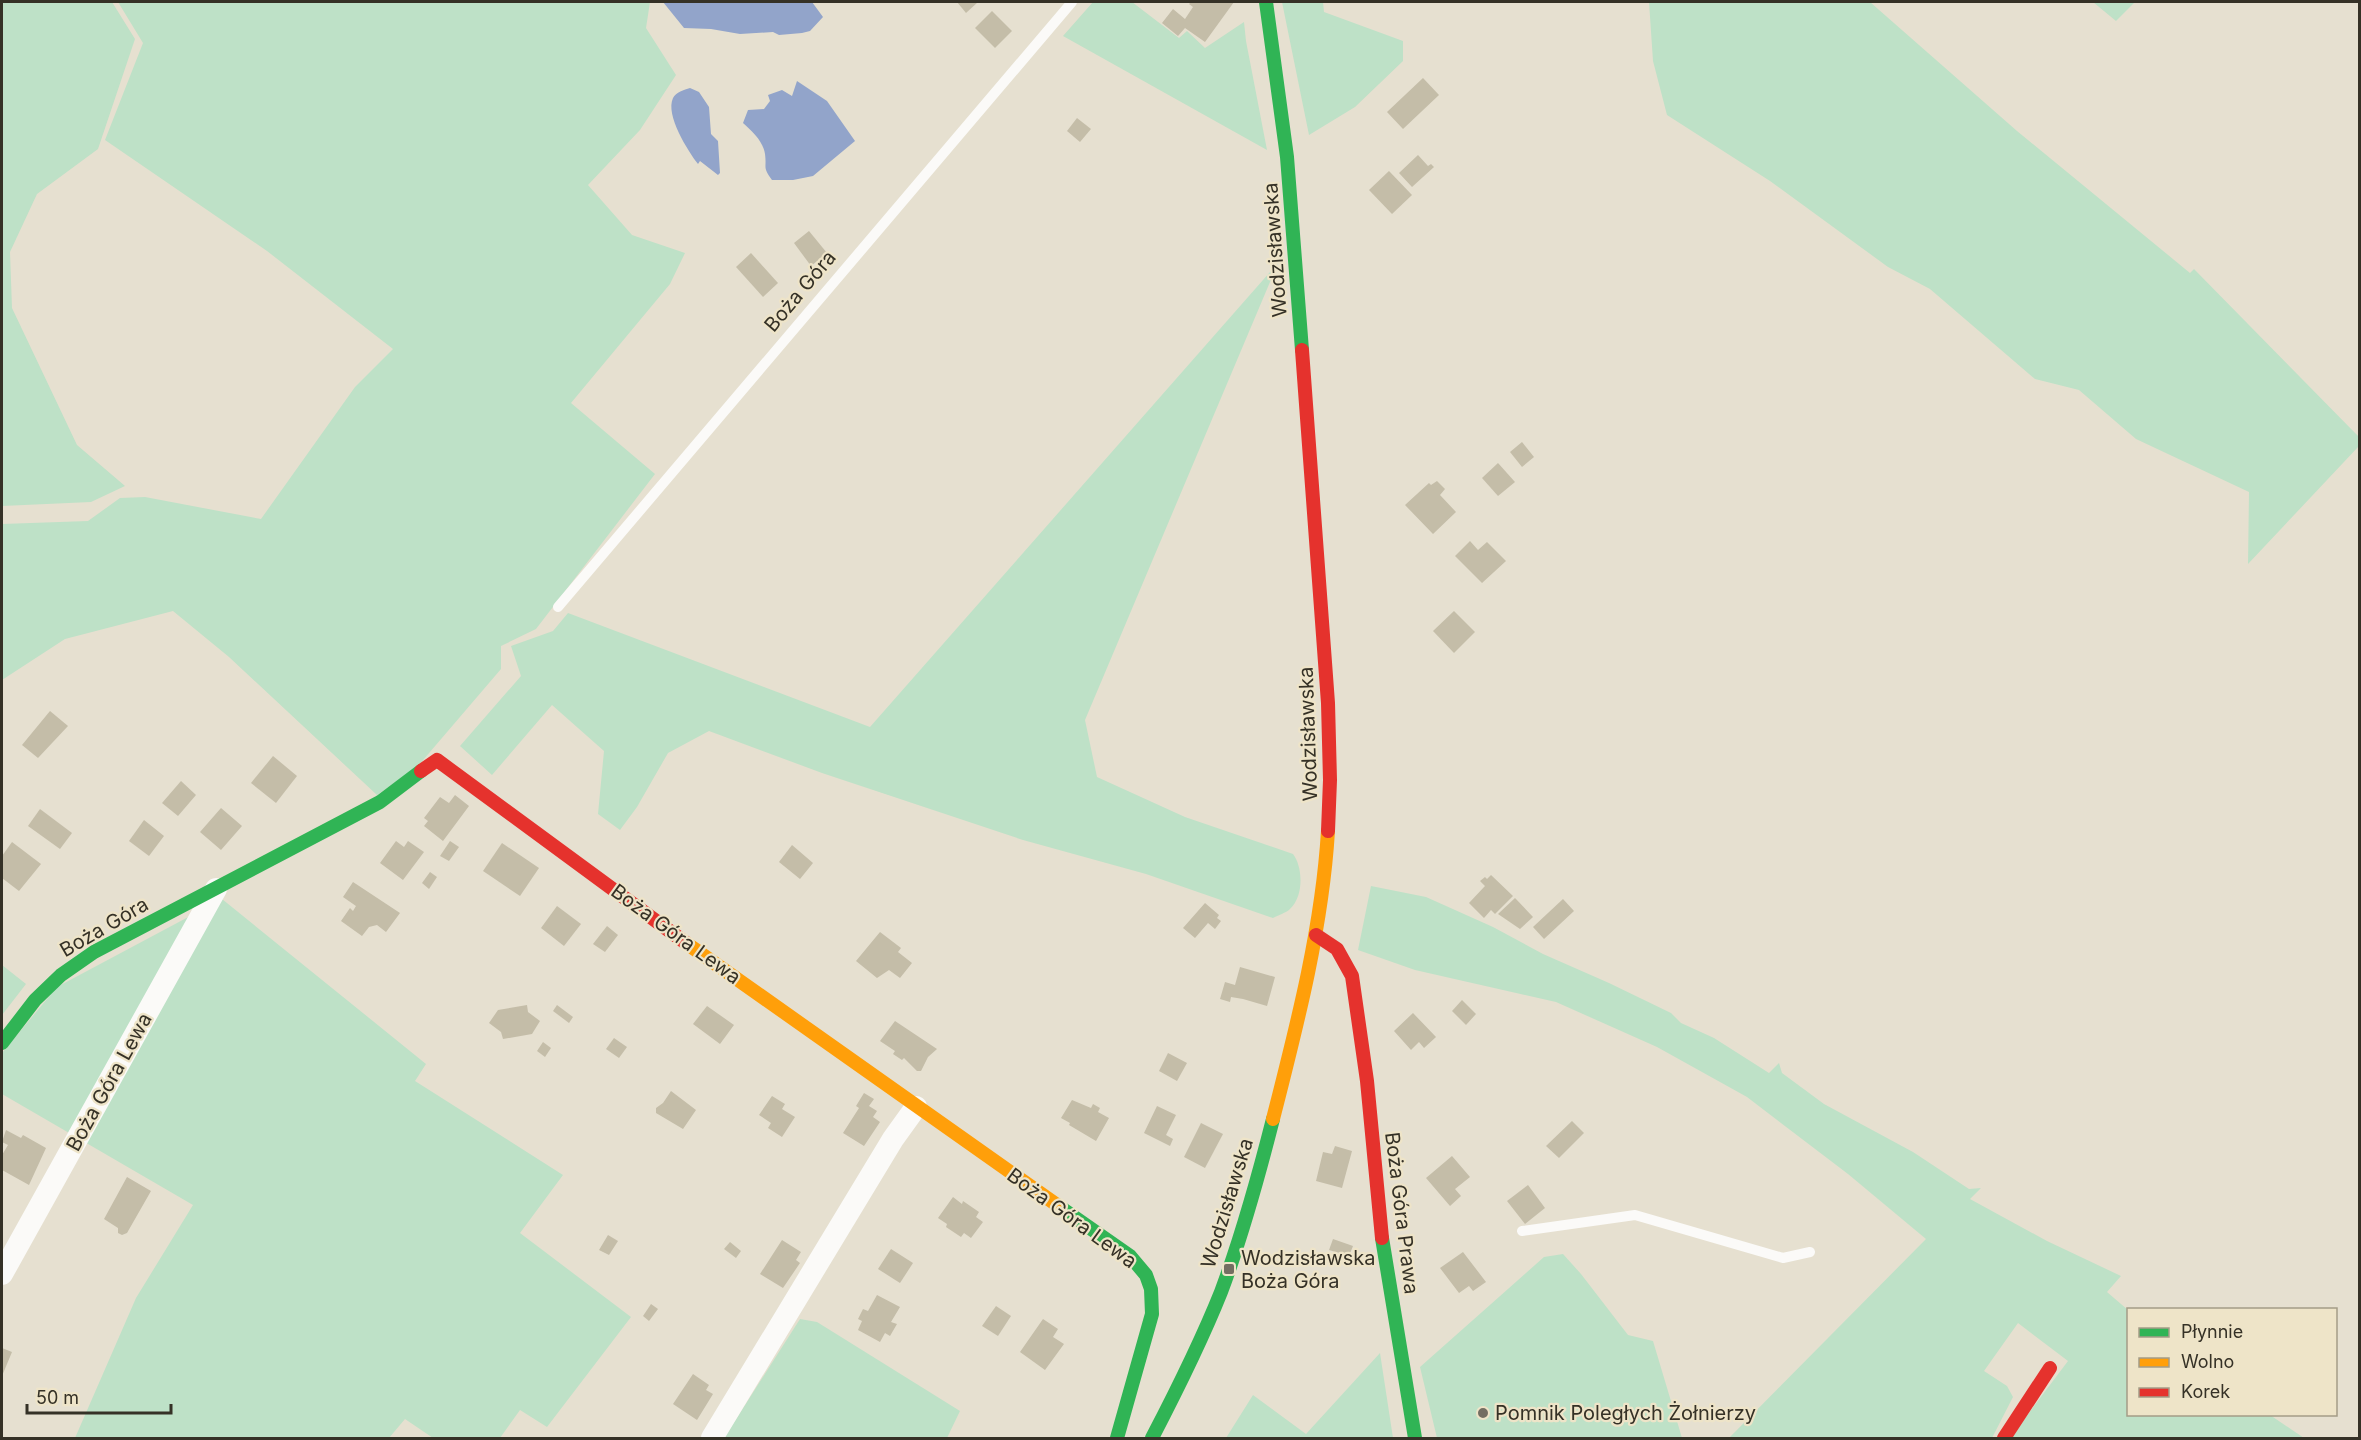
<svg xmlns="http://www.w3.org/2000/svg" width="2361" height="1440" font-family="Inter,sans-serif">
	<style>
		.green { fill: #bee1c7 }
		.water { fill: #92a4ca }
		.building { fill: #c4bda8 }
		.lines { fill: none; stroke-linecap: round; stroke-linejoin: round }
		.lane { stroke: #fbfaf8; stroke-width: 10 }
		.street { stroke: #fbfaf8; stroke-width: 22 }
		.fast { stroke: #30b455; stroke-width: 14 }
		.slow { stroke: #ff9f0a; stroke-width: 14 }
		.jam { stroke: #e5322d; stroke-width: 14 }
		.poi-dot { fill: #736e62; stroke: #eee4c8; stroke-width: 2 }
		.labels { text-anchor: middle; stroke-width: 4.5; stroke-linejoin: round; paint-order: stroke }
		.street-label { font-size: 20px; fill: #353126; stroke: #eee4c8 }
		.poi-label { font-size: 20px; fill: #353126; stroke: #eee4c8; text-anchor: start }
	</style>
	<rect width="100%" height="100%" fill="#e6e0d0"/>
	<!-- green -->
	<g class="green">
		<polygon points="2,2 112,2 135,39 98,149 37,194 10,252 12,308 77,445 125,486 91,502 2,506"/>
		<polygon points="118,2 650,2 646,28 676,75 640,130 588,185 632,235 685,253 670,284 571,403 655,474 536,629 501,646 501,669 418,766 377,795 229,657 173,611 65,639 2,680 2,524 88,521 120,498 145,497 261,519 355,387 393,349 267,251 105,140 143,43"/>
		<polygon points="1093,2 1132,2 1179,38 1187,31 1205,48 1244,22 1246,41 1267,150 1063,36"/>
		<polygon points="1282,2 1323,2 1324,12 1403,41 1403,61 1355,107 1309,135"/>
		<polygon points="1649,2 1870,2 2017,131 2190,273 2194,269 2359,437 2359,446 2248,564 2249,492 2136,439 2079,390 2035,379 1930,289 1888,267 1770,181 1667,115 1653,61"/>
		<polygon points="2093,2 2135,2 2116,21"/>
		<path d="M1278,263L1085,720L1097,777L1185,817L1293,854C1303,867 1304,896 1290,909C1286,913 1278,915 1273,918L1146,874L1023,840L822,773L709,731L668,753L637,807L620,830L598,814L604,751L552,705L492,775L460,746L521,676L511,646L553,631L568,613L870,727Z"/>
		<polygon points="1371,886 1426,897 1493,927 1543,954 1609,983 1671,1013 1681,1023 1714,1038 1769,1073 1779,1063 1782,1073 1824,1104 1913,1152 1969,1189 1981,1188 1970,1199 2047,1241 2121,1276 2107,1292 2128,1310 2128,1414 2270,1415 2304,1438 2010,1438 2068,1361 2018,1323 1984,1371 2007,1386 2013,1397 1992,1438 1729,1438 1926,1239 1848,1174 1747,1097 1657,1047 1556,1002 1415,970 1358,950"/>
		<polygon points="222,899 426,1064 415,1081 563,1175 520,1233 631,1317 547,1427 520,1410 500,1438 433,1438 405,1419 389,1438 75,1438 136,1298 193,1205 2,1094 2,1053 57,987"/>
		<polygon points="2,965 26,984 2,1015"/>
		<polygon points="1563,1254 1581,1274 1628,1335 1653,1341 1682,1438 1437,1438 1420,1367 1544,1257"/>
		<polygon points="800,1319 817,1322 960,1411 947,1438 724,1438"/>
		<polygon points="1380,1353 1393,1438 1226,1438 1253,1395 1306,1434"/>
	</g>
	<!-- water -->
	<g class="water">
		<polygon points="663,2 812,2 823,17 810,31 802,33 779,35 773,32 740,34 711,29 684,28"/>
		<path d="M797,81L827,101L855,141L813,176L793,180H772C762,166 767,169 765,154C763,141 752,131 743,123L748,110L764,109L770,101L768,95L782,90L792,96Z"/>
		<path d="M690,88L699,92L709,107L711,134L718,141L720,173L718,175L700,161L698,164C688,151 665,115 673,98C676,92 684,90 690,88Z"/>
	</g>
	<!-- building -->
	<g class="building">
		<polygon points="957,2 978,2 966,13"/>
		<polygon points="1191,2 1234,2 1205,42 1185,28 1178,36 1162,23 1173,9 1185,19 1193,7 1189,4"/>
		<polygon points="992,11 1012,31 995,48 975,28"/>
		<polygon points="1423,78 1439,95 1403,129 1387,112"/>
		<polygon points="1077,118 1091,129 1080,142 1067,131"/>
		<polygon points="1418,155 1428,166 1431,164 1434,167 1412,187 1399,173"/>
		<polygon points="1389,171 1412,195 1392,214 1369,190"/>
		<polygon points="809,231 827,253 811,266 794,243"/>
		<polygon points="751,253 778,283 763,297 736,267"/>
		<polygon points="1522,442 1534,457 1522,467 1510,452"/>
		<polygon points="1498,463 1515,482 1498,496 1482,478"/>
		<polygon points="1437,481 1445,489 1440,495 1456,512 1433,534 1405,505 1429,483 1431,485"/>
		<polygon points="1470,541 1478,550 1487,542 1506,561 1482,583 1455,556"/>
		<polygon points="1454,611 1475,632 1454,653 1433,631"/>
		<polygon points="50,711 68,726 38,758 22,745"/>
		<polygon points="273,756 297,776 276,803 251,783"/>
		<polygon points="181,781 196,795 178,816 162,803"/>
		<polygon points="455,795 469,806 443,841 424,826 428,821 424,818 440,797 449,803"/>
		<polygon points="221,808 242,826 221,850 200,832"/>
		<polygon points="40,809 72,833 60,849 28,826"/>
		<polygon points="144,820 164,836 149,856 129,841"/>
		<polygon points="396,841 404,847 408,841 424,852 403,880 380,863"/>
		<polygon points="450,841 459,847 449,861 440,856"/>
		<polygon points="12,842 41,864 19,891 2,878 2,856"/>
		<polygon points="502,843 539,868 520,896 483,871"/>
		<polygon points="792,845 813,863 800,879 779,862"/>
		<polygon points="430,872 437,877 429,889 422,883"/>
		<polygon points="1491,875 1513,896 1495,914 1491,910 1484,918 1469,903 1485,886 1480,881 1485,877 1487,879"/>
		<polygon points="353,882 400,913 386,932 377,925 369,927 362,936 341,921 350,908 353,911 356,906 343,897"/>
		<polygon points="1515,898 1533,917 1520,929 1498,914"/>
		<polygon points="1563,899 1574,911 1544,939 1533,927"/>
		<polygon points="1205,903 1219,915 1217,918 1221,921 1215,929 1208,923 1195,938 1183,928"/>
		<polygon points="557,906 581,924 564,946 541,928"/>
		<polygon points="607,926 618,935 605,952 593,944"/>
		<polygon points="880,932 901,948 898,952 912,963 900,978 889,970 877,978 856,961"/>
		<polygon points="1240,967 1275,977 1267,1006 1243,999 1231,997 1230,1002 1220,999 1225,982 1235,985"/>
		<polygon points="1462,1000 1476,1014 1466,1025 1452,1011"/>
		<polygon points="527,1005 528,1012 540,1021 532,1034 503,1039 501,1032 489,1023 498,1010"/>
		<polygon points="557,1005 573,1017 569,1023 553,1011"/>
		<polygon points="707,1006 734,1025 720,1044 693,1024"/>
		<polygon points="1413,1013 1436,1037 1424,1048 1419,1042 1411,1050 1394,1031"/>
		<polygon points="895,1021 937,1049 928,1057 921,1071 917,1071 904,1058 902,1060 893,1054 895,1051 880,1041"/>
		<polygon points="614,1038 627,1047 619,1058 606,1049"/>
		<polygon points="543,1042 551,1048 545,1057 537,1051"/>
		<polygon points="1168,1053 1187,1063 1177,1081 1159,1071"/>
		<polygon points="671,1091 696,1110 683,1129 656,1113 656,1108 663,1103"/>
		<polygon points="864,1093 874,1099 869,1106 877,1111 873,1117 880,1122 864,1146 843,1133 859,1108 856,1106"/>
		<polygon points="772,1096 785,1104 782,1109 795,1117 782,1137 768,1128 771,1123 759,1115"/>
		<polygon points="1072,1100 1091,1108 1093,1104 1100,1108 1098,1112 1109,1118 1096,1141 1069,1125 1070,1123 1061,1118"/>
		<polygon points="1157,1106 1176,1115 1166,1135 1173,1139 1170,1146 1144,1133"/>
		<polygon points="1572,1121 1584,1133 1559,1158 1546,1146"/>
		<polygon points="1201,1123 1223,1134 1205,1168 1184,1157"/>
		<polygon points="6,1130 21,1138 23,1135 46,1148 29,1185 2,1170 2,1155 8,1145 2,1142"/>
		<polygon points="1335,1146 1352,1151 1342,1188 1316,1181 1323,1152 1332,1154"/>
		<polygon points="1452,1156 1470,1177 1455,1189 1461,1196 1450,1206 1426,1178"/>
		<polygon points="127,1177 151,1191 127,1233 122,1235 118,1233 118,1228 104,1219"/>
		<polygon points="1528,1185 1545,1208 1525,1224 1507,1201"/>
		<polygon points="953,1197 962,1204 963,1201 979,1212 976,1217 983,1222 971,1238 964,1233 961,1237 946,1227 947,1224 938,1218"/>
		<polygon points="608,1235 618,1241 609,1255 599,1250"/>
		<polygon points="1333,1239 1353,1246 1349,1256 1329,1250"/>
		<polygon points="782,1240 801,1252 796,1260 800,1263 783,1288 760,1274"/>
		<polygon points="730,1242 741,1251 736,1258 724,1249"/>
		<polygon points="891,1249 913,1263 900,1283 878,1269"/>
		<polygon points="1463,1252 1486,1282 1473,1291 1469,1286 1459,1293 1440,1268"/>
		<polygon points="877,1295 900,1307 891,1322 897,1324 890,1336 885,1333 880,1342 858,1330 862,1321 858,1319 863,1309 868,1311"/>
		<polygon points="651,1304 658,1309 649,1321 643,1316"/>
		<polygon points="996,1306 1011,1316 998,1336 982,1326"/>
		<polygon points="1043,1319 1058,1329 1053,1337 1064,1344 1045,1370 1020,1352"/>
		<polygon points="2,1348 12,1352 2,1376"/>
		<polygon points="693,1374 709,1385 706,1390 713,1394 697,1420 673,1404"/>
	</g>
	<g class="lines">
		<!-- lane -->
		<g class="lane">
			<polyline points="558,607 1072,2"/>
			<polyline points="1522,1231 1635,1215 1783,1258 1810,1252"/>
		</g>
		<!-- street -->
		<g class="street">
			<polyline points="2,1274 216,889"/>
			<polyline points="712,1438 893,1139 916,1107"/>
		</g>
		<!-- fast -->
		<g class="fast">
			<polyline points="1266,2 1287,157 1302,350"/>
			<polyline points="2,1043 35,1000 61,975 94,952 380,802 421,771"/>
			<polyline points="1057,1205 1130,1256 1146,1275 1151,1289 1152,1314 1117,1438"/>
			<polyline points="1382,1238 1415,1438"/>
			<path d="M1152,1438C1177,1390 1201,1342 1221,1292C1242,1236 1258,1178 1273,1119"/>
		</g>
		<!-- slow -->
		<g class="slow">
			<polyline points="686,943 1057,1205"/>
			<path d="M1273,1119C1297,1025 1322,929 1328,831"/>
		</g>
		<!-- jam -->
		<g class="jam">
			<polyline points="1302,350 1328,703 1330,780 1328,831"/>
			<polyline points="421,771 437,760 686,943"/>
			<polyline points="1316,935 1337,949 1352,976 1367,1081 1382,1238"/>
			<polyline points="2004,1438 2050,1368"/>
		</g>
	</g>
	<!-- markers -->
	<g class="poi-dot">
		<rect x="1223" y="1263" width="12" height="12" rx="3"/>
		<circle cx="1483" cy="1413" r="6"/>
	</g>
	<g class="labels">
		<!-- street labels -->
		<g class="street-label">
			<text transform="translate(1275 250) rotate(-94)" y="7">Wodzisławska</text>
			<text transform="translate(800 291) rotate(-50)" y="7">Boża Góra</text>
			<text transform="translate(1308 734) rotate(-92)" y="7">Wodzisławska</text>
			<text transform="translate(104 927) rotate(-30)" y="7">Boża Góra</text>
			<text transform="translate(676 934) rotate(36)" y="7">Boża Góra Lewa</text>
			<text transform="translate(109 1082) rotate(-61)" y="7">Boża Góra Lewa</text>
			<text transform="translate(1227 1203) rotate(-73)" y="7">Wodzisławska</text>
			<text transform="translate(1402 1213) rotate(83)" y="7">Boża Góra Prawa</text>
			<text transform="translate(1072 1218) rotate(36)" y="7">Boża Góra Lewa</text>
		</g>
		<!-- poi labels -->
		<g class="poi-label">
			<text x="1241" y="1265">Wodzisławska<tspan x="1241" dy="23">Boża Góra</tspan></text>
			<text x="1495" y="1420">Pomnik Poległych Żołnierzy</text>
		</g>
	</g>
	<!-- border -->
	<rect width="2361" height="1440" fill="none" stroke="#353126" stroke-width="6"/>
	<!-- legend -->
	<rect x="2127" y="1308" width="210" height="108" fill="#eee4c8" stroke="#a49c87" stroke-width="1.5"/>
	<rect x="2139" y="1328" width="30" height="9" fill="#30b455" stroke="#a49c87" stroke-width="1.5"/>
	<text x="2181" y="1338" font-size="18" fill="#353126">Płynnie</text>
	<rect x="2139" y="1358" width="30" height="9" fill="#ff9f0a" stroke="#a49c87" stroke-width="1.5"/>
	<text x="2181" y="1368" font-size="18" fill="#353126">Wolno</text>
	<rect x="2139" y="1388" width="30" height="9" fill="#e5322d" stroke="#a49c87" stroke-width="1.5"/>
	<text x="2181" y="1398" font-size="18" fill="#353126">Korek</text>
	<!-- scale -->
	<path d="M27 1404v9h144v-9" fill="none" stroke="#353126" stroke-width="3"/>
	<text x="36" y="1404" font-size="18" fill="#353126" stroke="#eee4c8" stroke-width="4.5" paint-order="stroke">50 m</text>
</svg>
